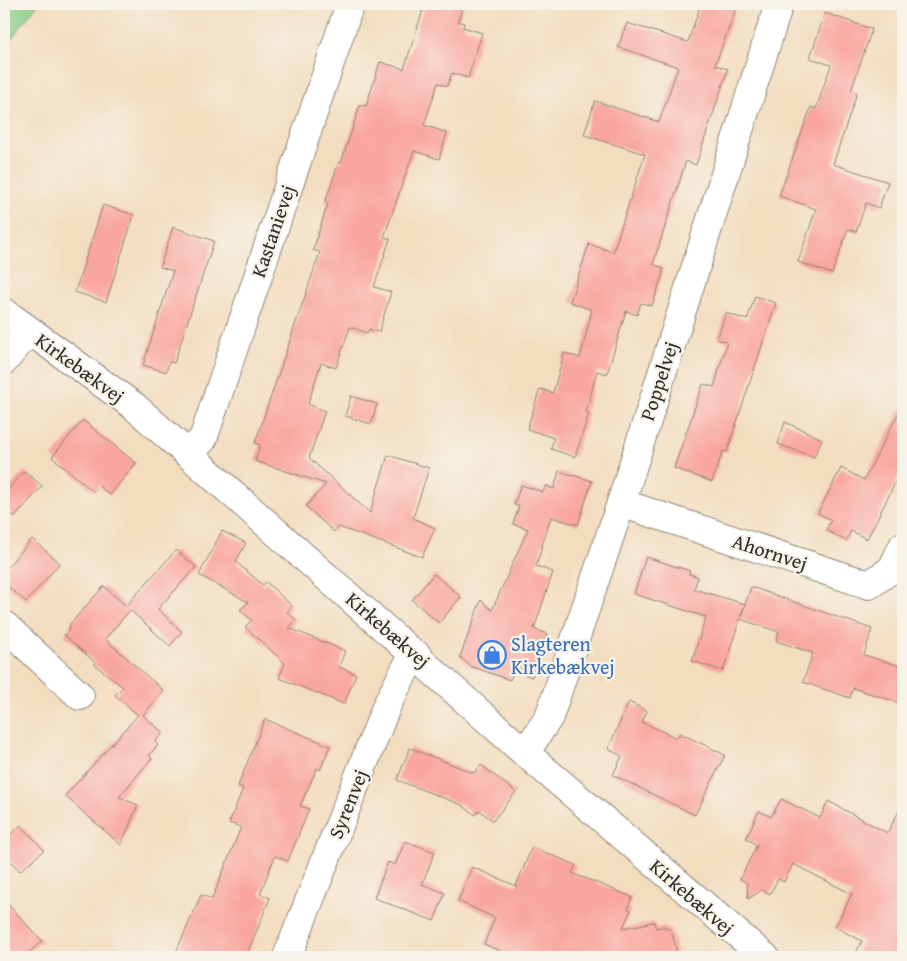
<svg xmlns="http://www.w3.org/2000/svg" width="907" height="961" font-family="'Gentium Book Plus',serif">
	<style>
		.green { fill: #88cc85; stroke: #5a7c58 }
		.building { fill: #f9a69f }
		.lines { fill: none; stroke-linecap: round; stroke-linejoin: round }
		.minor-casing { stroke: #8f8475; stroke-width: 30 }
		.minor { stroke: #fff; stroke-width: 28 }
		.labels { text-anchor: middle; stroke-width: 4.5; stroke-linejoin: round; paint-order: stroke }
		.street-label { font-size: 20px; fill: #2b2b2b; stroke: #f7f3e8 }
		.shop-label { font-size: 20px; fill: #366cbe; stroke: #f7f3e8; text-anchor: start }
	</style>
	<rect width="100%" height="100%" fill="#f7f3e8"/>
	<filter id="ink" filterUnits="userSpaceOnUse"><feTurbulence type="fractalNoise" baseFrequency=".02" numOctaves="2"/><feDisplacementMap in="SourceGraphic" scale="10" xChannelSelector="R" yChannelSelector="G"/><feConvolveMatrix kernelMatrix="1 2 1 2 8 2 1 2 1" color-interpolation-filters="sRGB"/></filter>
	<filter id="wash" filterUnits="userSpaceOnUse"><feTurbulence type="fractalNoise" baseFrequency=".0096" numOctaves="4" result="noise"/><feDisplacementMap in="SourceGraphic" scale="20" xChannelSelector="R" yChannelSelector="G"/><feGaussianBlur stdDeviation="1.12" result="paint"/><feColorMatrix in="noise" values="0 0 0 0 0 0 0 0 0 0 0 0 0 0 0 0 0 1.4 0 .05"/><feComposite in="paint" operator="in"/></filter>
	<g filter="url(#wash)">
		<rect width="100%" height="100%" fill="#f3ddbf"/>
		<!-- green -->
		<polygon class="green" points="4,4 38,4 4,48"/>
		<g id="blocks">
			<!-- building -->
			<g class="building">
				<polygon points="425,4 464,4 458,21 464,23 463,27 482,33 468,78 452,73 447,86 438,83 424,125 447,133 439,159 414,151 384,237 390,239 374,287 391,292 379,332 369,329 368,333 350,327 336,368 321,363 308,404 325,411 309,458 370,513 388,455 429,468 413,518 435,528 422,557 339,527 334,532 306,506 326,484 255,461 260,445 255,443 320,252 313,250 328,203 325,202 339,162 341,163 360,105 366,106 380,62 404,69"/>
				<polygon points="701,4 738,4 715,65 728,69 696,165 686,161 653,264 663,268 663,273 652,306 641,303 637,315 626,311 607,374 597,371 586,412 589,413 575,457 551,449 554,438 527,429 540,389 553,393 564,353 580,358 592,310 570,302 589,244 613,252 645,154 584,135 595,101 659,122 678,67 618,47 627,23 688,42"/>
				<polygon points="825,13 872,29 851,91 857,93 833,164 888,182 879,208 866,203 856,232 848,229 832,274 798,262 816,209 779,196 811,107 816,109 831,65 810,58"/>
				<polygon points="103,205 134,215 106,302 75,292"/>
				<polygon points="173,227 214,241 174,363 169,362 166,372 143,365 173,271 160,267"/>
				<polygon points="755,296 776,303 727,452 723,451 712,482 674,468 703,384 714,387 727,342 717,339 726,313 747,320"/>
				<polygon points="351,396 377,404 371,424 345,416"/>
				<polygon points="903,404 903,467 867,539 851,531 846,541 826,530 831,520 818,513 841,468 864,480"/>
				<polygon points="83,420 136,463 110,495 99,486 94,492 52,457"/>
				<polygon points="785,422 822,439 814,457 778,444"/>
				<polygon points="24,471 42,486 15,517 4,508 4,494"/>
				<polygon points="559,471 592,481 578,525 551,517 536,566 553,572 534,629 547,634 532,677 514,671 510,680 470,666 460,657 481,600 492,610 528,529 513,524 519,506 514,505 521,485 543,492 546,486 554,489"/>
				<polygon points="222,531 246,543 236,562 263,585 266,582 292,606 287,612 296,620 289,628 345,651 339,667 356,674 344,704 279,678 285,663 245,627 252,620 240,610 248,602 199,575"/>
				<polygon points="32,539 60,563 26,602 4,583 4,571"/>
				<polygon points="176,550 196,567 158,609 182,632 170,646 130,610 105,639 164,691 143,715 163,733 155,742 158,745 149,755 152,758 119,797 138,805 121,845 65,796 138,715 115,695 123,687 94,664 96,663 64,635 71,627 69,625 104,586 126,606"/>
				<polygon points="646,557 690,571 689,574 698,577 694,589 745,604 723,671 692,661 706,617 634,594"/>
				<polygon points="434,574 461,597 439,623 412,600"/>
				<polygon points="751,587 872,629 864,655 903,667 903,691 900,703 853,688 850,698 803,682 813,653 776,641 779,632 740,619"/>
				<polygon points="629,702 647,711 642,722 677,738 680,733 725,755 695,815 613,775 622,756 608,749"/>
				<polygon points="265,719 330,746 320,770 317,768 300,806 309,809 288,861 275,856 260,894 270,898 246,957 174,957 201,895 212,899 241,827 229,823 243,788 238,786"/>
				<polygon points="410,748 474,773 481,765 516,792 493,821 479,810 475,815 462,805 397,780"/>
				<polygon points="781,799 820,818 828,801 887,833 903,804 903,944 896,957 868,957 857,951 862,941 835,927 852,894 793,864 784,882 778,879 770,894 762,890 748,899 747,883 740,879 757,845 746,838 759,811 771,817"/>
				<polygon points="21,825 44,850 20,871 4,854 4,840"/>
				<polygon points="405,841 435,852 422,884 445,893 434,921 374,898 388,862 395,865"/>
				<polygon points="532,847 576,865 572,873 632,897 628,909 631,910 623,928 654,922 656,928 665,926 666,929 671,929 677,952 663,957 514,957 484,944 495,918 458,901 472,867 516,886"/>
				<polygon points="4,900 42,941 24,957 4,957"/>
			</g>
		</g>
	</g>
	<g filter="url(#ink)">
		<use href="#blocks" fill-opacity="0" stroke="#8f8475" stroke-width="1"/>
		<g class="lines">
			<defs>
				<g id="minor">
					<polyline points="4,312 135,407 525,753 765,957"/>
					<polyline points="4,361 29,331"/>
					<polyline points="189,453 203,439 350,4"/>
					<polyline points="621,503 869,585 892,569 903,546"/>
					<polyline points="4,625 80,696"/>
					<polyline points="525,753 549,717 621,503 779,4"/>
					<polyline points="287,957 387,705 406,668 417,655"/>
				</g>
			</defs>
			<!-- minor casing -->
			<use href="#minor" class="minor-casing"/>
			<!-- minor -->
			<use href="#minor" class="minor"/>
		</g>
	</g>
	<!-- icons -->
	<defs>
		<symbol id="shop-ring" viewBox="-11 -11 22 22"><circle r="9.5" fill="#f7f3e8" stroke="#3f7fe0" stroke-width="1.5"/><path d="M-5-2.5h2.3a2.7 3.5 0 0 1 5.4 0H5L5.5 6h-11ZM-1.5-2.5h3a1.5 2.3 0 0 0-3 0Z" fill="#3f7fe0"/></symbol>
	</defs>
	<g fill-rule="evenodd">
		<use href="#shop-ring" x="476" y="639" width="32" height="32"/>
	</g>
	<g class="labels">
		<!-- street labels -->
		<g class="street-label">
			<text transform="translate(273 231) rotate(-71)" y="7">Kastanievej</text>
			<text transform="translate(80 368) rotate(36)" y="7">Kirkebækvej</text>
			<text transform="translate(659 381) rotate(-72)" y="7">Poppelvej</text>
			<text transform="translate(770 552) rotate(18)" y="7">Ahornvej</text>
			<text transform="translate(388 630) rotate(41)" y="7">Kirkebækvej</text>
			<text transform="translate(348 804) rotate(-68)" y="7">Syrenvej</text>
			<text transform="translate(692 897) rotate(41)" y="7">Kirkebækvej</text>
		</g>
		<!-- shop labels -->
		<g class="shop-label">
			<text x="511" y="651">Slagteren<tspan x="511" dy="23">Kirkebækvej</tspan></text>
		</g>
	</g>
	<!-- margin -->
	<rect width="907" height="961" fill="none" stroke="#f7f3e8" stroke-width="20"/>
</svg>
